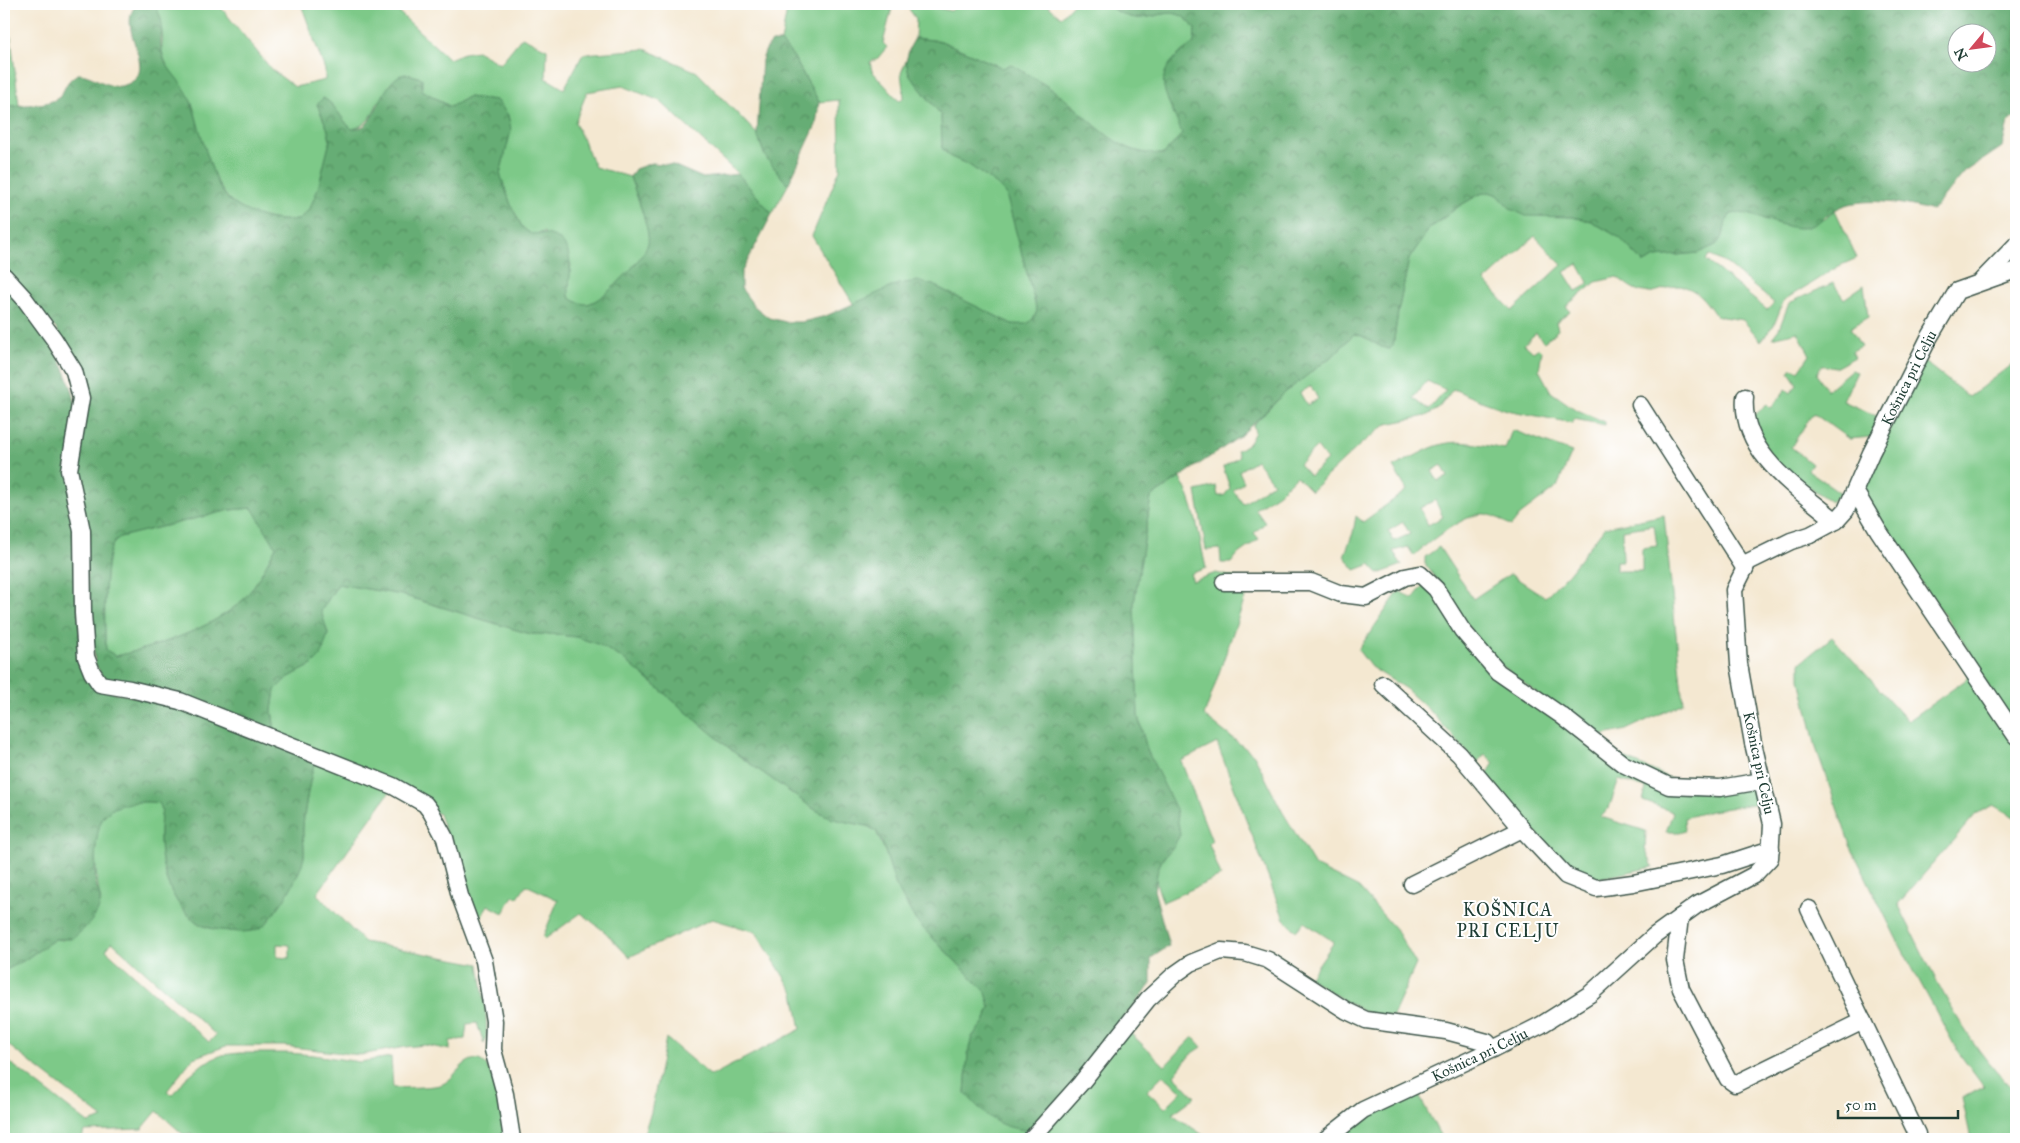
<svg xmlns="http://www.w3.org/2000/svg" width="2020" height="1143" font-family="'IM FELL Great Primer',serif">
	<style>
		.green { fill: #7dc988; stroke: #4e835e; fill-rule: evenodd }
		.forest { fill: url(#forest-crowns); stroke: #427554; fill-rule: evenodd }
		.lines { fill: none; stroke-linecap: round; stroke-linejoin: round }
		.street-casing { stroke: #3f574c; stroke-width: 19 }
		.street { stroke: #fff; stroke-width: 16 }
		.labels { text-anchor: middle; stroke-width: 4; stroke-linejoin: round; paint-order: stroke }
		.street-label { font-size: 15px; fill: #1f3d34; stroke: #fff }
		.quarter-label { font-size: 18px; letter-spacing: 1px; fill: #1f3d34; stroke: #fff }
	</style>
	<defs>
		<pattern id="forest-crowns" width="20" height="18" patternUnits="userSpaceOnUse" patternTransform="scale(1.25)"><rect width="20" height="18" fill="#66ad74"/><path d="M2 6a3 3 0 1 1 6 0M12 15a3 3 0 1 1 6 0" fill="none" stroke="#538e60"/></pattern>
	</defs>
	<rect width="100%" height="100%" fill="#fff"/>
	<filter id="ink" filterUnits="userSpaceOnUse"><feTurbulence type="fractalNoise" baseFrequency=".02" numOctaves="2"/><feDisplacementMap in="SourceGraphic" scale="10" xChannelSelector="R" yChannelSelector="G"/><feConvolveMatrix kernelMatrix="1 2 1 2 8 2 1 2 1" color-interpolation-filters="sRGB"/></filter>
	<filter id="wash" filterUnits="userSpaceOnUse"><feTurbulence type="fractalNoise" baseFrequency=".0096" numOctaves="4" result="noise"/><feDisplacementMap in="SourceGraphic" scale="20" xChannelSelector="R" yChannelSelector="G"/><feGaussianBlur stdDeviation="1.12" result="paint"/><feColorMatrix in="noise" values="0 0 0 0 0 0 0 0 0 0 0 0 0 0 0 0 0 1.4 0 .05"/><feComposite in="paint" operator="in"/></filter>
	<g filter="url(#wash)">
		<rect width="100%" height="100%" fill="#f4e8d1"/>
		<!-- green -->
		<g class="green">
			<path d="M153,4H218L272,70L295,87L325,80V70L301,4H390L449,59L464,53L477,51L500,64L522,37L547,49L546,78L564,89L583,54L645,49L697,72L757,134L765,156L788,185L772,214L738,174L660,101L623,86L587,92L575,122L595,167L630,177C635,191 651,232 649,243C644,259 603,302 587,304C580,305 574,301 569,297L568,288L571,264L544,232L531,235L522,227L511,205L500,174L511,130L508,115L496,100L468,97L451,107L422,90L378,102C372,116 368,125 352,129C341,120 336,104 323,98L317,104L328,130L330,141L319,185L310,209L298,220C277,222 246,216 230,200C216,187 206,153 200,134C197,122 195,108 189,97C182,82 167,72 163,55C160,47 164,40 162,33C161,24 157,11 153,4Z"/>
			<path d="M788,4H893L883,43L887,47L877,59L870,62L872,71L899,101L904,97L901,73L906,61L909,74L941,115L942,148L949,156L969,165L996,184L1006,194L1037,311C1031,325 1026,325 1012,324L933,285L918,281L880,293L854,305L812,236L840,169L839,100L819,102L793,56L781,42Z"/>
			<path d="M911,4H919L951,11L958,4H1046L1061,17L1073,4C1082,4 1095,1 1104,4C1116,7 1123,17 1136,18C1161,19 1176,1 1195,29L1194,43L1181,52L1168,101L1175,113L1182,134L1164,154C1118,156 1098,126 1066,100C1049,86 1030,76 1011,65L1003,68L941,41L915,38L916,19L909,9Z"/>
			<polygon points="4,22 11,38 19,105 4,106"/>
			<path d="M1489,192L1498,195L1511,209L1539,216L1572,217L1591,221L1620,238L1644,263L1656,257L1698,253L1723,236L1726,221L1731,214L1742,212L1779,224L1825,219L1835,210L1857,258L1839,266L1784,300L1774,325L1761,341L1743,320L1716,316C1704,298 1690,280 1667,288C1659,290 1652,294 1644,292C1634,291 1625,283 1617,277L1596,282L1566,306L1570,311L1556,322L1558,330L1544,342L1536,333L1524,344L1533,352L1539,348L1542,351L1539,370L1551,392L1575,409L1605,422V425L1574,419L1572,423L1507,410L1484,402L1453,389L1438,409L1426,416L1387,424L1361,444L1311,491L1296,476L1279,493L1255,509L1265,523L1254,533L1259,539L1238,554L1231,563H1221L1220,549L1206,550L1196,491L1216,486L1218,496H1224L1230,488L1223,467L1239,457L1237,451L1249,443L1255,432L1253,425L1288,390L1336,353L1354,334C1367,335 1377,348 1390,349L1393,346L1398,312L1409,259L1429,229L1459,206L1480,194ZM1535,236L1562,265L1512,311L1485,281ZM1709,255L1727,264L1774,303L1767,310L1706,260ZM1578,264L1589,284L1576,291L1564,272ZM1427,381L1446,390L1429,410L1413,398ZM1311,386L1318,399L1307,405L1300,393ZM1317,447L1327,460L1310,476L1299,464ZM1256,460L1273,483L1243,504L1233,490L1244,482L1239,471Z"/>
			<polygon points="1833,283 1844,299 1864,285 1868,317 1850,328 1861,346 1851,351 1855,357 1835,368 1822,365 1817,374 1827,390 1851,370 1857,372 1843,401 1881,418 1871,437 1849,439 1813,413 1791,447 1812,464 1808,470 1841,493 1831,502 1774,462 1751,417 1767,404 1771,408 1786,389 1791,393 1797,384 1789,372 1792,368 1799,371 1810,355 1798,332 1772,338 1779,329 1789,303"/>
			<polygon points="1922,360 1969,397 2016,361 2016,728 2001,708 1963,641 1925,589 1867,500 1863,486"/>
			<path d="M1512,430L1572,452L1557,487L1520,515L1511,526C1503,521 1491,513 1482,514C1464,515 1426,543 1414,556L1408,547L1393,551L1402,565L1378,574L1371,564L1355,570L1344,556L1353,533L1356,516L1363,522L1407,490L1393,467C1409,460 1426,448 1443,444C1462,439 1486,446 1505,449ZM1442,465L1448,477L1438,481L1432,471ZM1435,500L1443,517L1428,525L1420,508ZM1403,522L1410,534L1394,541L1388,531Z"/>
			<path d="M1180,478C1196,505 1199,538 1206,568L1190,574L1193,581L1216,573L1251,581L1204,716L1254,755L1282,811L1315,866L1359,888L1397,931L1416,964L1393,1016H1374L1343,1000L1309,978L1334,942L1304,922L1296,931L1284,919L1217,743L1181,761L1212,841L1209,844L1221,876L1163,902C1152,877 1154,867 1173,847L1138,716L1134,603L1151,497Z"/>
			<path d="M253,508L276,547C269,560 254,589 244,599C214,628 156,647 116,656L106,650C104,630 103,562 112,546C114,542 118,539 120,537L230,510Z"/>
			<path d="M1664,515L1683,703L1626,730L1600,736L1540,696L1484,651L1441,585L1425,564V557L1439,547L1473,599L1510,574L1545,597L1569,573L1605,527ZM1654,525L1657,546L1642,548V571H1616V561H1623L1622,530Z"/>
			<polygon points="1428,579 1466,640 1604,749 1679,782 1753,781 1759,803 1711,811 1684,818 1685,830 1679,832 1666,832 1673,812 1643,801 1646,788 1619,780 1609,808 1601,817 1646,831 1645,849 1653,867 1600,878 1585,876 1572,868 1525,822 1486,776 1494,763 1485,754 1477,763 1432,713 1406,689 1371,667 1358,650 1399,591 1413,599"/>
			<polygon points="338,584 402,595 530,634 549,634 577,637 600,645 625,660 735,753 814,809 833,819 867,826 876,831 916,921 986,992 990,1007 984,1022 972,1037 968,1053 965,1093 1030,1131 1024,1139 642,1139 651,1112 666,1038 711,1076 801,1029 794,993 756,932 712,919 629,957 605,932 581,913 545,939 543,937 558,900 526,885 518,897 513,896 503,913 488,905 477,924 439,814 275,732 272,710 275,690 287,678 312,665 328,634 321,611"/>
			<path d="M1832,637L1908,721L1974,674L2016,741V818L1993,805L1976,814L1898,904C1931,969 1962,1042 2016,1092V1139H1971L1962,1098L1984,1087L1958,1052L1896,938L1850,845L1816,748L1800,679V663Z"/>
			<path d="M315,759L391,790L317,894L364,942L479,964C481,981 491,1031 484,1044L477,1023L467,1024L465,1039L450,1041V1050L425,1045L405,1047L360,1055L284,1046H226L193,1058L167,1091L173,1095L185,1079L204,1063L222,1055L239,1053H288L314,1055L360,1062L391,1057L393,1088C408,1087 425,1088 440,1085C451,1082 457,1069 466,1063C496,1042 503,1123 507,1139H198L191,1133L184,1135L157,1111L142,1129L84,1131L82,1139H4V1058L88,1123L103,1118L4,1042V971L23,961L55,939L63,940L101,902C96,881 91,839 102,819C112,802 142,800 159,803L162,809C156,849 162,898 198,923C207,929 220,930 231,931C245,933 260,932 269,920C276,911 302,867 304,857C305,847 302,836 303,826C305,804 310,781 315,759ZM112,942L216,1035L209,1042L106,950ZM277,944L290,945V958L277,957Z"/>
			<path d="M1128,1031L1165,1066L1193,1037L1202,1047L1190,1055L1174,1075L1195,1097L1172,1114L1209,1139H1038ZM1163,1075L1182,1091L1165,1108L1147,1091Z"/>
			<polygon points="1415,1088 1442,1139 1335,1139 1364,1116"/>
		</g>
		<!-- forest -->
		<g class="forest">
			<path d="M137,4H153C170,25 156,36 163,57C169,73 184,83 190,99C200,124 211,184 230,201C237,207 249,212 257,215C271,220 284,221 298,220L310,209L319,185L330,141L328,130L317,104L323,98C336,104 341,120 352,129C356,128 361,128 364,126C378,116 385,75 406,74C411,74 417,77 422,78V90L450,107L468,97L496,100L508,115L511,130L500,174L511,205L522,227L531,234C554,231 570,241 570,266C571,277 568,286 569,297C574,301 580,304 587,304C603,302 644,259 648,243C651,232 635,191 630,177L635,169L652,163L673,165L703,178L738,174L772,214L741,273V288L754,306L769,318L786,322H802L826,316L898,284L918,281L933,285L1012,324C1026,325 1031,325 1037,311L1006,194L996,184L969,165L949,156L942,148L941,115L909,74L906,61L910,47L915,38L941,41L1003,68L1011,64C1030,76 1049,86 1066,100C1098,125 1118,156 1164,154L1182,134C1166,90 1145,76 1194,43L1195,29C1176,1 1160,19 1136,18C1124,17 1114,9 1104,4H2016V116L2008,123L2002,147L1965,172L1932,211C1908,203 1858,195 1835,210C1823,217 1814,229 1798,228C1775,226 1754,210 1731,214L1726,221L1723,236L1716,245L1698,253L1656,257L1644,263L1620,238L1591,221L1572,217L1526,216L1511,209L1498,195L1489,192L1480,194L1459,206L1429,229L1409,259L1398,312L1393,346L1390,349C1377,348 1367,335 1354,334L1336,353L1288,390L1239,437L1151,497L1134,603L1138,716L1147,750L1176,809L1180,835L1173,847L1163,858L1158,869L1154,890L1169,946L1151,958V984L1100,1047L1070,1092L1030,1131C995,1126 989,1119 965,1093L968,1053L972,1037L984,1022L990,1007L986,992L916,921L896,886L882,842L876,831L867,826L833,819L814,809L735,753L625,660L600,645L577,637L549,634H530L402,595L338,584L321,611L328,634L321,656L312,665L287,678L275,690L272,710L275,732L104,679L95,664L87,573L77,487L78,460L87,409V383L56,329L4,268V106C17,105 48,106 58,98C66,91 64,81 78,74C94,74 108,91 125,85C163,72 113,28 137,4ZM1958,32H1988V62H1958ZM252,508L276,547C269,560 254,589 244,599C214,628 156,647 116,656L106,650C104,630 103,563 112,546C114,542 118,539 120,537L230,510Z"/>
			<polygon points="772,42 781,42 793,56 819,102 816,125 788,185 765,156 757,134 762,60 766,49"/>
			<path d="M4,284C35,321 67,357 76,406L75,569L83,673L97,689L178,706L315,759C310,781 305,804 303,826C302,837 306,850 303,861C297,881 282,904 269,920C260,932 245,933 231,931C220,930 207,929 198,923C162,898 156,848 162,809L159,803C142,800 112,802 102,819C95,834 94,868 96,884C97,890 101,897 100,903C98,918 83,930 72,939H55L23,961L4,971Z"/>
		</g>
	</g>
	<g filter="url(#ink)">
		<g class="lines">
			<defs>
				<g id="street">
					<polyline points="4,276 24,298 54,339 74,371 81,398 69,470 82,531 83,613 86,657 92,672 100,684 130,689 180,701 393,786 425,804 431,812 445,838 460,896 484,961 494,1021 493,1050 505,1094 512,1139"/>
					<polyline points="1982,280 2016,245"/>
					<path d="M1745,397C1740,453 1798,489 1836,521"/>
					<polyline points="1640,405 1745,569"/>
					<polyline points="1855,491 1878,530 2016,736"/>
					<polyline points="1224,582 1311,582 1341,594 1366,597 1405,577 1420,574 1436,589 1462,630 1498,672 1562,716 1623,764 1669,786 1720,788 1762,781"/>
					<polyline points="1383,684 1459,754 1522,829 1566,876 1596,888 1633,883 1722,865 1771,849"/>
					<polyline points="1412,884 1522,829"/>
					<polyline points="1809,909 1917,1134"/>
					<polyline points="1680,917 1675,960 1681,989 1728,1079 1735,1084 1863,1021"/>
					<polyline points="1031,1139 1081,1083 1148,999 1174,975 1191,963 1221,951 1245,953 1268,960 1347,1011 1366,1020 1446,1031 1487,1042 1493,1049"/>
					<path id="s1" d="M1326,1139L1363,1110L1493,1049L1541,1025L1590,994L1654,936L1697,905L1754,875L1770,858L1772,824L1753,743L1739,664L1734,590L1748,562L1791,541L1810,535L1836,521L1846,510L1871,453L1929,338L1957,291L2016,270"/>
				</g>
			</defs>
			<!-- street casing -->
			<use href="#street" class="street-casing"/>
			<!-- street -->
			<use href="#street" class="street"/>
		</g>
	</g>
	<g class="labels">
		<!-- street labels -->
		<g class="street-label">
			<text dy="5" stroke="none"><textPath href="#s1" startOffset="1091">Košnica pri Celju</textPath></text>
			<text transform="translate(1759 763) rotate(78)" y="5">Košnica pri Celju</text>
			<text dy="5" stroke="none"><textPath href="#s1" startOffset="176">Košnica pri Celju</textPath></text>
		</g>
		<!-- quarter labels -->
		<g class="quarter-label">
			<text x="1508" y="916">KOŠNICA<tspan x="1508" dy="21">PRI CELJU</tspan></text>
		</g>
	</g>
	<!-- margin -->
	<rect width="2020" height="1143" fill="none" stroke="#fff" stroke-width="20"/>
	<!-- north arrow -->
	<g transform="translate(1972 48) rotate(241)"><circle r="24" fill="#ffffff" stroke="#a5b1ae"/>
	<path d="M0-4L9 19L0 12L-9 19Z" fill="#d1495b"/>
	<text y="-8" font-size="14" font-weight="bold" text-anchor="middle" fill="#1f3d34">N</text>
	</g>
	<!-- scale -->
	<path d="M1838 1110v8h120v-8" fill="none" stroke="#1f3d34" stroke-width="2.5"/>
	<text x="1845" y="1110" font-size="15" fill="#1f3d34" stroke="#ffffff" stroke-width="4" paint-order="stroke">50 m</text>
</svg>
